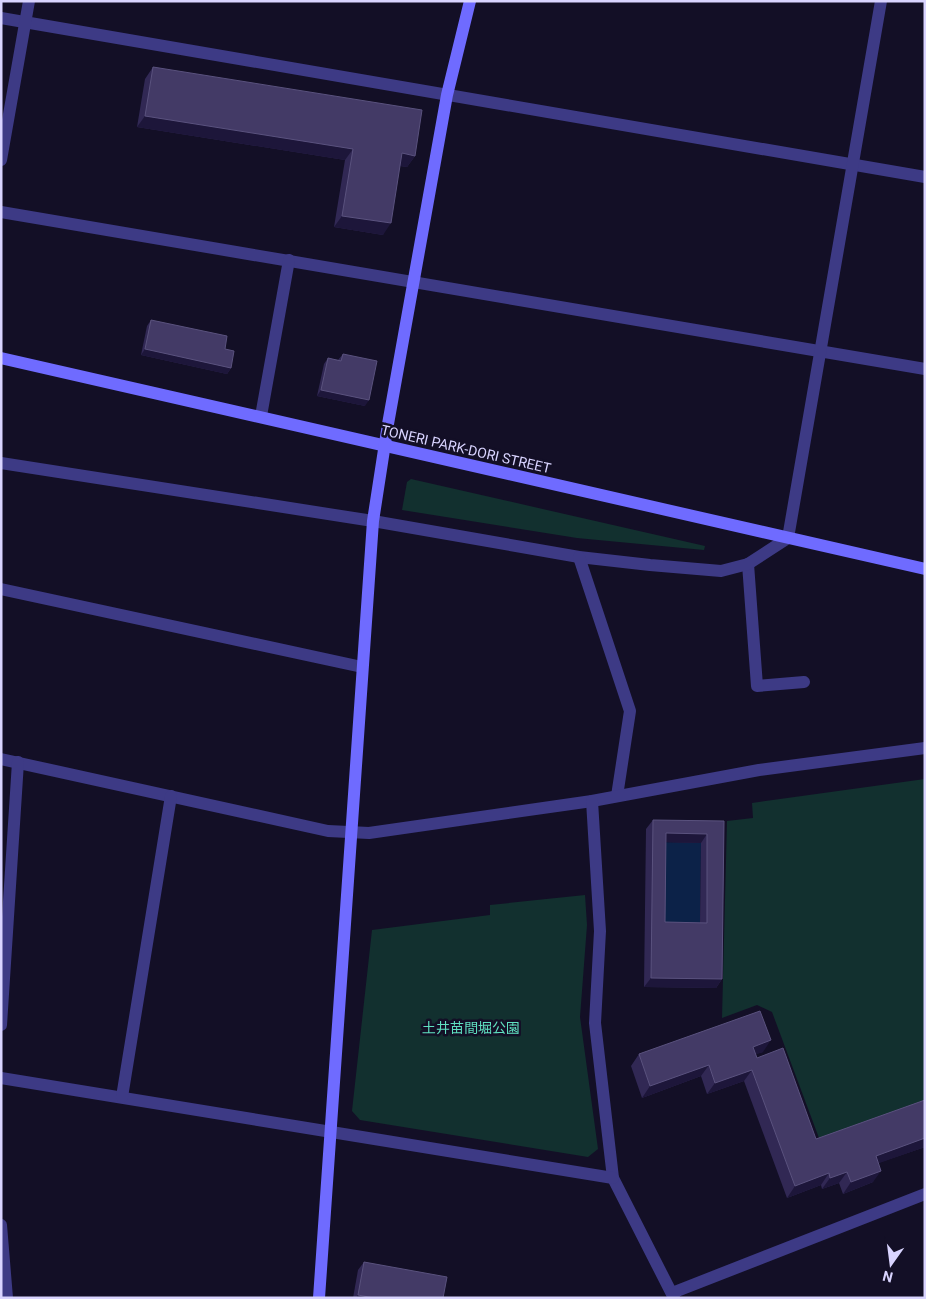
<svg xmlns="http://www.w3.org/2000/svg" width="926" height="1299" font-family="Roboto,'Noto Sans JP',sans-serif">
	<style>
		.green { fill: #12302f }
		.water { fill: #0c2248 }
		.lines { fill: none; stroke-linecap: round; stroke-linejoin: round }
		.lane { stroke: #3d3a85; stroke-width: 12 }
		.street { stroke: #3d3a85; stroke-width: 12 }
		.secondary { stroke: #6f6bff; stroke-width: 12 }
		.wall { fill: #312854; fill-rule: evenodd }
		.shaded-wall { fill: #1d163a }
		.building { fill: #433a66; stroke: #5a527e; fill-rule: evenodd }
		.labels { text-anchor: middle; stroke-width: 5; stroke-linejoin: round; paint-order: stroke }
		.street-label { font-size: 14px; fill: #d9d4ff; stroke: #130f26 }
		.park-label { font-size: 14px; fill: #5fe0c0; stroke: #130f26 }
	</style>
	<rect width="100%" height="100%" fill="#130f26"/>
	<!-- green -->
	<g class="green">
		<polygon points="411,479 705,546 704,550 577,538 402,510 407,482"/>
		<polygon points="925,779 925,1100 819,1138 772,1012 757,1005 722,1018 727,821 753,818 752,803"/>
		<polygon points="585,895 587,925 580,1017 598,1149 588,1157 360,1120 352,1111 372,930 490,915 490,905"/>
	</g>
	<!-- water -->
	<polygon class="water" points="659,842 701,843 700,932 659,931"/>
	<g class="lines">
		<!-- lane -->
		<polyline class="lane" points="748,564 757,686 804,682"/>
		<!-- street -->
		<g class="street">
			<polyline points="1,18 925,177"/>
			<polyline points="1,160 29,1"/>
			<polyline points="1,212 925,369"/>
			<polyline points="261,416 289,260"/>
			<polyline points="1,463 373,521 579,557 650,565 721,571 748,564 788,538 881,1"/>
			<polyline points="579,557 630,711 617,796"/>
			<polyline points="1,589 362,667"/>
			<polyline points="1,759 328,831 369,833 592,801 759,770 925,748"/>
			<polyline points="592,801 600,931 595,1023 613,1178 674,1298"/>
			<polyline points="1,1025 18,762"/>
			<polyline points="1,1078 613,1178"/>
			<polyline points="122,1097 171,796"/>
			<polyline points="1,1225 7,1298"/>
			<polyline points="672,1293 925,1194"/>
		</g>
		<!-- secondary -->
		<g class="secondary">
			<polyline points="1,358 925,569"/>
			<polyline points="319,1298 373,521 388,424 447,95 470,1"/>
		</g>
	</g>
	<!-- wall -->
	<g class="wall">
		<polygon points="153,67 415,156 407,167 400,166 383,235 334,227 345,160 137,127 145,79"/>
		<polygon points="151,320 225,349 231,368 227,374 141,355 147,326"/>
		<polygon points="343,354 365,406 317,396 324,364 328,358 338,360"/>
		<path d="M653,820L724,821L722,979L716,988L644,987L646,829ZM666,842L701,843L700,923L665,922Z"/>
		<polygon points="763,1052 755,1054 757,1058 816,1139 925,1100 925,1147 878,1163 873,1182 843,1194 839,1183 822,1189 821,1185 787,1198 744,1081 707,1094 701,1076 642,1098 631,1066 639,1054"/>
		<polygon points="364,1262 443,1298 353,1298 358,1270"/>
	</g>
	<!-- shaded-wall -->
	<g class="shaded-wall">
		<polygon points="145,116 353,149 345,160 137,127"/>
		<polygon points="402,153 415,156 407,167 394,165"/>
		<polygon points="342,216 391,223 383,235 334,227"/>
		<polygon points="145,349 231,368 227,374 141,355"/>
		<polygon points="321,390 369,400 365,406 317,396"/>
		<polygon points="666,833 707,834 701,843 659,842"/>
		<polygon points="651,978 722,979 716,988 644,987"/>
		<polygon points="771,1040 763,1052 745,1058 753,1047"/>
		<polygon points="709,1065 701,1076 642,1098 650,1086"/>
		<polygon points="752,1070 744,1081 707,1094 715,1083"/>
		<polygon points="925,1138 925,1147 868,1167 876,1156"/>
		<polygon points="881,1171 873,1182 843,1194 851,1182"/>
		<polygon points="847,1172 839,1183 822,1189 830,1178"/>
		<polygon points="829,1173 821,1185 787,1198 795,1186"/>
		<polygon points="358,1295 374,1298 356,1298"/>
	</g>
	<!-- building -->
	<g class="building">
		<polygon points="153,67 422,110 415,156 402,153 391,223 342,216 353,149 145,116"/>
		<polygon points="151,320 227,336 225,349 234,351 231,368 145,349"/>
		<polygon points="343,354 377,361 369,400 321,390 328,358 341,361"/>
		<path d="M653,820L724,821L722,979L651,978ZM666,833L707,834V923L665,922Z"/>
		<polygon points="760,1011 771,1040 753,1047 757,1058 783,1048 816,1139 925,1100 925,1138 876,1156 881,1171 851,1182 847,1172 830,1178 829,1173 795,1186 752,1070 715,1083 709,1065 650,1086 639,1054"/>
		<polygon points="364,1262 447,1277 443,1298 374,1298 358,1295"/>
	</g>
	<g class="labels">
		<!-- street labels -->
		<g class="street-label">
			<text transform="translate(466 449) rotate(13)" y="5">TONERI PARK-DORI STREET</text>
		</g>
		<!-- park labels -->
		<g class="park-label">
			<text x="471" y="1033">土井苗間堀公園</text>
		</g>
	</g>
	<!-- border -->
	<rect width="926" height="1299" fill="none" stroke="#d9d4ff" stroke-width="5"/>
	<!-- north arrow -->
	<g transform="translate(891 1264) rotate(194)" stroke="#130f26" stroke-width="4" paint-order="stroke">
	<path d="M0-4L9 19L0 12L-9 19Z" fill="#d9d4ff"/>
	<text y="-8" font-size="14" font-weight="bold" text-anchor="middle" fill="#d9d4ff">N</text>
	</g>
</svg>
